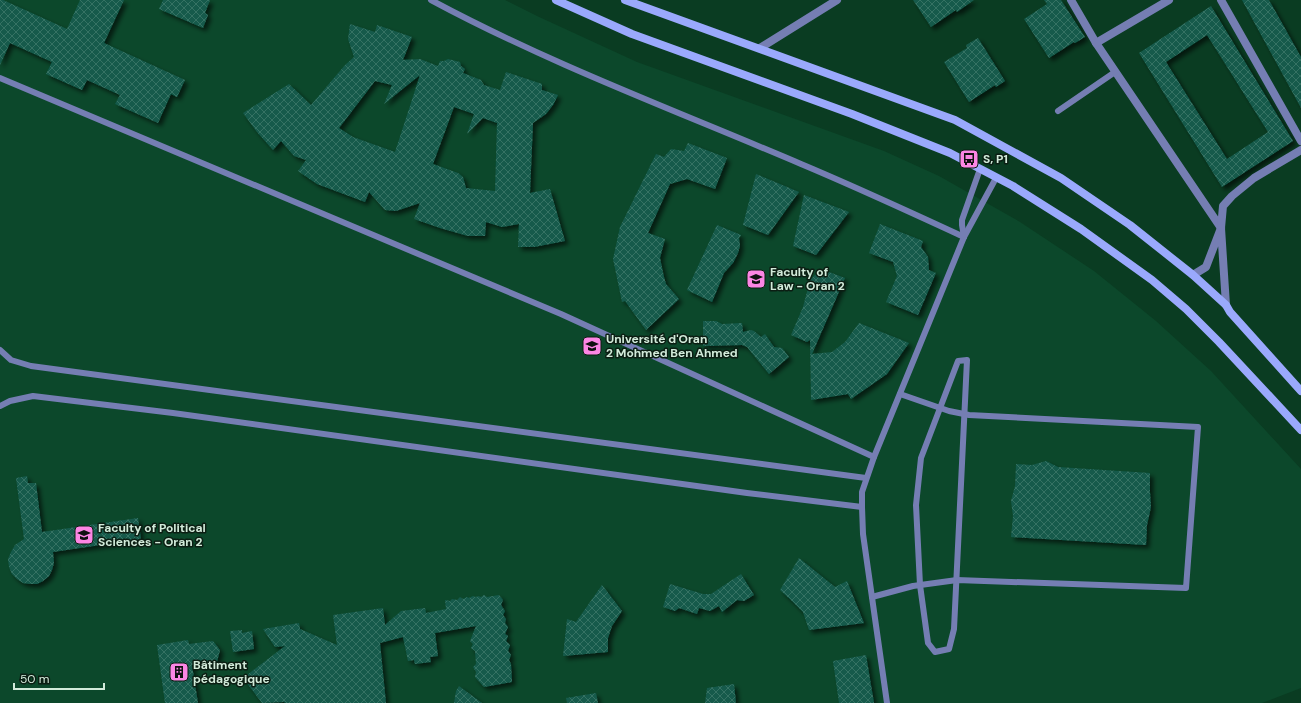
<svg xmlns="http://www.w3.org/2000/svg" width="1301" height="703" font-family="'DM Sans',sans-serif">
	<style>
		.built { fill: #0c482b }
		.building { fill: url(#building-cross-hatch); fill-rule: evenodd; filter: url(#shadow) }
		.lines { fill: none; stroke-linecap: round; stroke-linejoin: round }
		.service { stroke: #757eb3; stroke-width: 6 }
		.minor { stroke: #757eb3; stroke-width: 8 }
		.secondary { stroke: #9aa9fc; stroke-width: 8 }
		.labels { text-anchor: middle; stroke-width: 3; stroke-linejoin: round; paint-order: stroke }
		.poi-label { font-size: 12px; font-weight: bold; fill: #d2ebda; stroke: #0b1e13; text-anchor: start }
	</style>
	<defs>
		<pattern id="building-cross-hatch" width="8" height="8" patternUnits="userSpaceOnUse"><rect width="8" height="8" fill="#155a4b"/><path d="M0 0l8 8M0 8l8-8" fill="none" stroke="#367264"/></pattern>
		<filter id="shadow"><feDropShadow dx="3.5" dy="3.5" stdDeviation="2" flood-color="#0009"/></filter>
	</defs>
	<rect width="100%" height="100%" fill="#0a3c22"/>
	<!-- built -->
	<polygon class="built" points="0,0 505,0 537,16 637,62 884,151 939,176 1020,222 1094,271 1156,321 1211,371 1301,469 1301,688 1262,703 0,703"/>
	<!-- building -->
	<g class="building">
		<polygon points="0,0 3,0 67,29 80,0 124,0 104,43 185,80 177,97 171,94 158,123 115,104 120,95 87,80 82,90 46,74 52,62 10,43 0,65"/>
		<polygon points="163,0 210,0 205,13 208,15 203,28 159,9"/>
		<polygon points="913,0 974,0 957,12 956,10 931,27"/>
		<polygon points="1044,0 1061,0 1085,37 1075,43 1074,42 1049,58 1024,19 1047,4"/>
		<polygon points="1242,0 1269,0 1301,57 1301,108"/>
		<path d="M1211,6L1293,141L1222,187L1139,53ZM1207,35L1268,132L1227,159L1166,62Z"/>
		<path d="M350,24L375,32L377,25L412,37L403,60L420,59L438,66L440,61H444L448,59L460,62L461,66L465,69L463,73L481,80L484,85L500,90L506,72L542,84V90L558,95L553,105L546,114L533,123L530,193L550,189L565,241L534,247H518L519,224L502,227L486,222L485,236H468L440,228L414,219L420,203L396,211L385,210L369,192L365,202L317,184L298,171L306,160L294,156L281,141L273,150L257,132L243,113L289,84L311,105L345,65L354,57L348,39ZM420,75L395,152L353,137L339,128L375,81L392,85L384,104ZM454,107L474,114L467,134L483,118L497,123L495,191L466,188L463,177L458,173L433,164Z"/>
		<polygon points="978,38 1005,81 996,87 995,85 969,102 944,62 967,48 966,45"/>
		<polygon points="688,143 727,158 715,189 687,179 670,184 648,233 665,239 660,258 664,277 666,284 679,299 646,330 625,301 622,302 613,259 620,227 656,154 664,157 671,149 684,151"/>
		<polygon points="756,174 799,192 768,235 743,225"/>
		<polygon points="804,195 849,212 816,255 793,246"/>
		<polygon points="880,224 923,241 921,247 928,257 929,270 936,273 918,315 886,302 897,276 893,262 869,253"/>
		<polygon points="717,225 741,235 739,238 740,246 738,253 733,263 724,273 712,302 687,290"/>
		<polygon points="821,269 845,278 812,354 832,352 845,342 859,323 909,343 887,374 851,399 848,394 811,400 810,340 807,342 791,335 803,307 810,280"/>
		<polygon points="703,321 716,321 722,324 742,323 743,332 751,330 754,331 761,337 765,334 774,347 782,348 789,357 769,374 747,347 742,345 703,346"/>
		<polygon points="1046,461 1058,467 1150,473 1150,492 1151,507 1147,525 1146,545 1011,537 1013,516 1011,501 1015,486 1016,464 1032,465"/>
		<polygon points="27,476 28,483 36,483 42,532 138,518 141,539 53,552 54,563 52,570 49,576 43,581 37,584 30,584 23,583 17,579 12,574 9,567 8,559 11,552 15,545 24,539 16,478"/>
		<polygon points="799,558 835,587 847,581 864,623 809,630 803,612 792,601 780,590"/>
		<polygon points="741,574 754,595 744,601 737,600 722,612 719,606 710,611 699,608 697,614 679,608 675,611 663,607 670,584 703,594 711,594"/>
		<polygon points="602,585 622,611 612,626 608,638 608,652 563,656 567,619 576,622"/>
		<polygon points="484,595 487,597 499,595 503,600 501,605 505,611 503,615 506,619 505,623 508,627 505,634 508,636 506,641 510,645 508,651 511,655 509,660 511,664 512,682 484,687 475,677 476,672 473,667 476,664 475,651 471,648 473,644 470,641 476,626 435,633 438,656 430,657 431,662 415,664 414,660 408,661 403,637 380,643 386,703 286,703 284,702 262,703 243,678 285,646 275,647 263,629 299,623 300,629 337,645 333,615 383,608 385,625 401,611 425,608 426,613 446,609 445,600 450,601 452,599 457,600 460,597 463,599 467,597 469,598 473,596 476,597 478,596 481,597"/>
		<polygon points="242,630 242,633 252,631 254,649 233,652 230,631"/>
		<polygon points="188,640 189,644 213,641 220,650 217,662 192,665 198,703 165,703 157,645"/>
		<polygon points="866,655 874,703 839,703 833,661"/>
		<polygon points="734,684 736,703 705,703 707,688"/>
		<polygon points="459,686 467,692 482,703 454,703 456,691"/>
		<polygon points="596,693 598,703 567,703 566,698"/>
	</g>
	<g class="lines">
		<!-- service -->
		<g class="service">
			<path d="M431,0C550,64 677,111 801,164C856,187 910,212 964,237"/>
			<polyline points="0,78 561,314 874,457"/>
			<polyline points="1058,111 1115,72"/>
			<polyline points="964,237 962,225 962,220 980,169"/>
			<polyline points="0,350 11,360 31,366 866,478"/>
			<polygon points="967,360 954,629 949,649 935,652 928,643 920,585 916,505 921,458 958,361"/>
			<polyline points="0,406 10,401 33,396 173,413 747,493 862,507"/>
			<polyline points="872,597 913,586 957,580 1186,588 1198,427 969,415 949,411 900,394"/>
			<polyline points="887,703 863,534 862,507 862,492 874,457 964,237 996,178"/>
		</g>
		<!-- minor -->
		<g class="minor">
			<polyline points="1071,0 1096,43 1221,228"/>
			<polyline points="1221,0 1301,141"/>
			<polyline points="1096,43 1169,0"/>
			<polyline points="760,48 837,0"/>
			<polyline points="1221,228 1223,206 1232,196 1254,178 1301,150"/>
			<polyline points="1193,275 1206,267 1221,228 1226,305"/>
		</g>
		<!-- secondary -->
		<g class="secondary">
			<polyline points="556,0 632,34 852,114 950,153 1013,186 1081,229 1152,280 1186,309 1219,342 1301,430"/>
			<polyline points="625,0 955,120 1061,178 1130,225 1193,275 1226,305 1230,312 1301,391"/>
		</g>
	</g>
	<!-- icons -->
	<defs>
		<symbol id="bus-square" viewBox="-11 -11 22 22"><rect x="-9" y="-9" width="18" height="18" rx="4" fill="#fc86e4" stroke="#0b1e13"/><path d="M-5-6H5V4H4V6H2V4H-2V6H-4V4H-5ZM-3.5-4V0h7V-4ZM-3.5 1.2v1.5H-2V1.2ZM2 1.2v1.5H3.5V1.2Z" fill="#111"/></symbol>
		<symbol id="university-square" viewBox="-11 -11 22 22"><rect x="-9" y="-9" width="18" height="18" rx="4" fill="#fc86e4" stroke="#0b1e13"/><path d="M0-5L7-2L0 1L-7-2ZM-4 1L0 2.5L4 1V4Q0 6-4 4Z" fill="#111"/></symbol>
		<symbol id="building-square" viewBox="-11 -11 22 22"><rect x="-9" y="-9" width="18" height="18" rx="4" fill="#fc86e4" stroke="#0b1e13"/><path d="M-4-6H4V6H1V3H-1V6H-4ZM-2.5-4.3h1.7v1.8h-1.7ZM.8-4.3h1.7v1.8H.8ZM-2.5-1h1.7V.8h-1.7ZM.8-1h1.7V.8H.8Z" fill="#111"/></symbol>
	</defs>
	<g fill-rule="evenodd">
		<use href="#bus-square" x="958" y="148" width="22" height="22"/>
		<use href="#university-square" x="745" y="268" width="22" height="22"/>
		<use href="#university-square" x="581" y="335" width="22" height="22"/>
		<use href="#university-square" x="73" y="524" width="22" height="22"/>
		<use href="#building-square" x="168" y="661" width="22" height="22"/>
	</g>
	<g class="labels">
		<!-- poi labels -->
		<g class="poi-label">
			<text x="983" y="163">S, P1</text>
			<text x="770" y="276">Faculty of<tspan x="770" dy="14">Law - Oran 2</tspan></text>
			<text x="606" y="343">Université d'Oran<tspan x="606" dy="14">2 Mohmed Ben Ahmed</tspan></text>
			<text x="98" y="532">Faculty of Political<tspan x="98" dy="14">Sciences - Oran 2</tspan></text>
			<text x="193" y="669">Bâtiment<tspan x="193" dy="14">pédagogique</tspan></text>
		</g>
	</g>
	<!-- scale -->
	<path d="M14 683v6h90v-6" fill="none" stroke="#d2ebda" stroke-width="2"/>
	<text x="20" y="683" font-size="12" fill="#d2ebda" stroke="#0b1e13" stroke-width="3" paint-order="stroke">50 m</text>
</svg>
